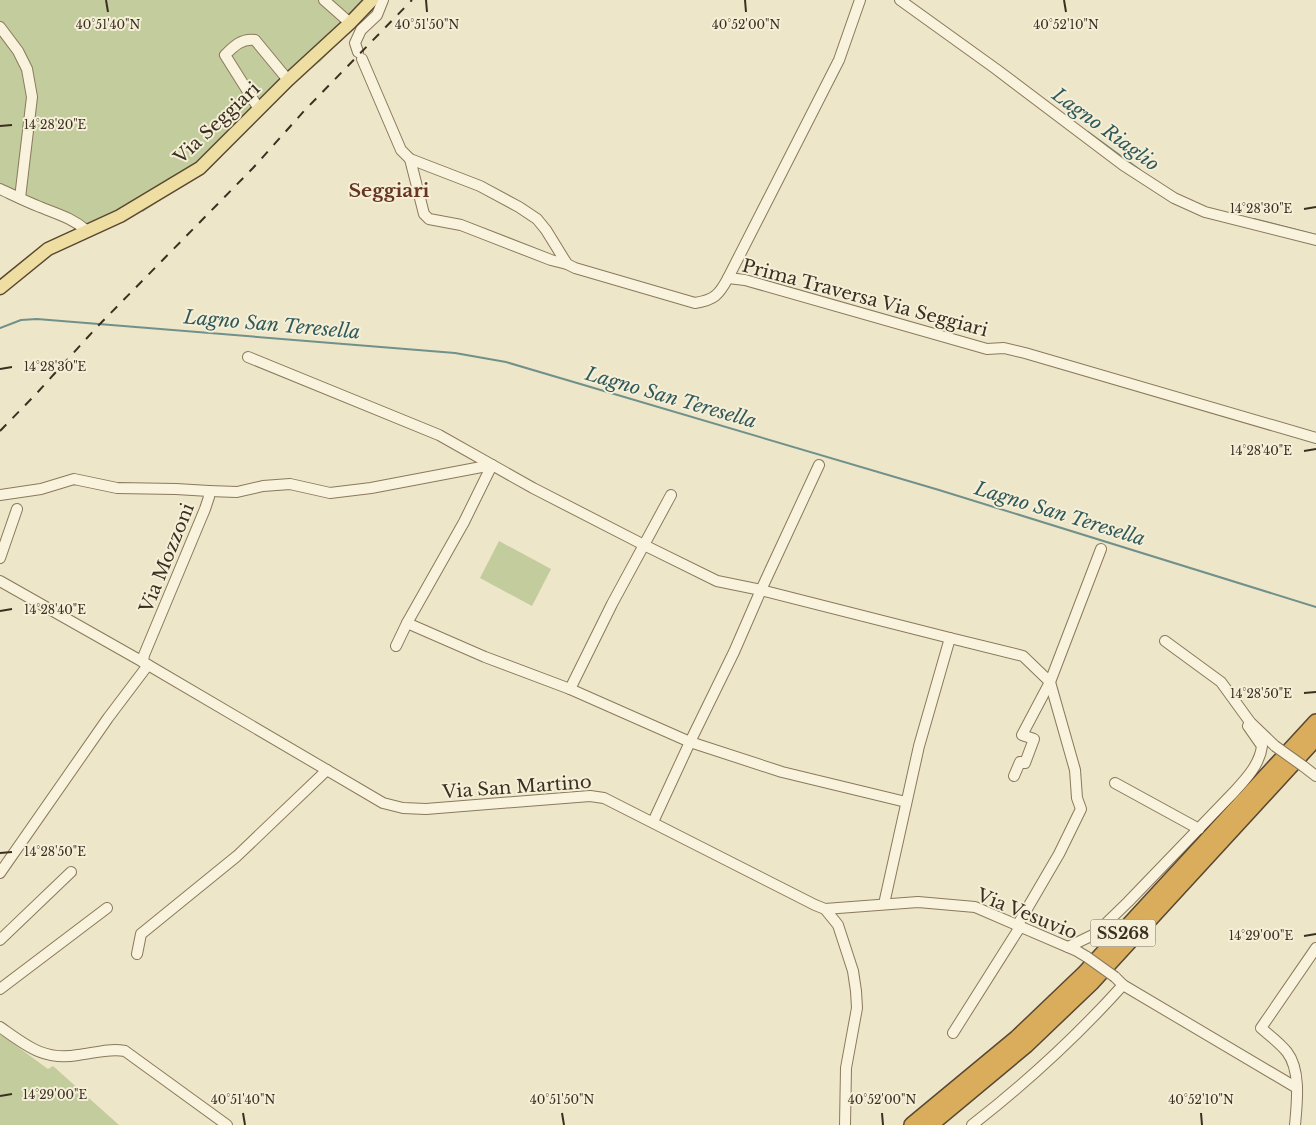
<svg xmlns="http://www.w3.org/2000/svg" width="1316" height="1125" font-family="'Libre Baskerville',serif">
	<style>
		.green { fill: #c3cc9c }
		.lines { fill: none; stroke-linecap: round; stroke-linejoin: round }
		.stream { stroke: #70918b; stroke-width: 2 }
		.minor-casing { stroke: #8a795d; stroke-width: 12 }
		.major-casing { stroke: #584731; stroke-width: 15 }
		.highway-casing { stroke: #584731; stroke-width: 18 }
		.minor { stroke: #f9f2dc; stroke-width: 10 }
		.major { stroke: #efdea2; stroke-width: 12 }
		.highway { stroke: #daad5c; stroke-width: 15 }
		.rail { stroke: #3b2f21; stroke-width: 2; stroke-dasharray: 9 9; stroke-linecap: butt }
		.minor-bridge-casing { stroke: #8a795d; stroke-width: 12; stroke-linecap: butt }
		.minor-bridge { stroke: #f9f2dc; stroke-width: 10 }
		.ticks { fill: none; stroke: #3b2f21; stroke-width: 2 }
		.labels { text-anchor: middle; stroke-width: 4; stroke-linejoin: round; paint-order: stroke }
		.shield { fill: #f5efd8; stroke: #736958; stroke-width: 1 }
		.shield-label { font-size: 16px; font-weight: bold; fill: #3b2f21 }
		.street-label { font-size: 18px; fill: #3b2f21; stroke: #f5efd8 }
		.water-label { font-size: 19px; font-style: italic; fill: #30595a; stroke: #f5efd8 }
		.neighbourhood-label { font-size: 19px; font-weight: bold; fill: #673521; stroke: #f5efd8 }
		.ticks-label { font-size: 12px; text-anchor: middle; fill: #3b2f21; stroke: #f5efd8; stroke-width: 4; stroke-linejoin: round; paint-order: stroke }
	</style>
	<rect width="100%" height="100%" fill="#eee6c8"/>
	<!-- green -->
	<g class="green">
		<polygon points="0,0 378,0 321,61 289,85 200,173 143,212 139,210 98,233 0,188"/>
		<polygon points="499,541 551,569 532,606 480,578"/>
		<polygon points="0,1034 48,1069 53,1066 119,1125 0,1125"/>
	</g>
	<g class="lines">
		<!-- stream -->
		<g class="stream">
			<polyline points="1088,132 1140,170"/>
			<polyline points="1254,219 1316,235"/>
			<polyline points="0,328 21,320 37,319 455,353 506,362 939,490 1316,607"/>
		</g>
		<defs>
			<g id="minor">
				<polyline points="324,0 350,23"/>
				<polyline points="900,0 996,69 1123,165 1174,198 1205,212 1316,240"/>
				<polyline points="0,27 18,51 27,69 32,97 20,198"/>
				<polyline points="358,52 355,43 361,30 377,15 383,0"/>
				<path d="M362,59L401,150L410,159L480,186L519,207L537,219L546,230L567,264L575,268L695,303C714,300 719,295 728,278L839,60L860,0"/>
				<path d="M259,109L225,55C234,46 242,38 255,40L288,80"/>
				<polyline points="410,159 424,214 429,219 461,225 551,260 567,264"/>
				<path d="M0,189C13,195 27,202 40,207C57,214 72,218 86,230"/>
				<polyline points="728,278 745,280 987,349 1004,348 1025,353 1316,438"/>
				<polyline points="248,357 439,435 533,488 644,545 717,581 761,590 950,638"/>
				<polyline points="209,491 237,492 263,486 290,484 330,493 371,488 492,465"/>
				<polyline points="0,495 41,489 74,479 117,488 176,489 209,491 209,497 205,509 144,655 143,662 383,803 403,808 426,809 590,796 604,798 815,905 825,909 838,925 853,971 856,991 857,1008 846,1068 845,1125"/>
				<polyline points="0,558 17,509"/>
				<polyline points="0,581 143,662"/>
				<polyline points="407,623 485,657 570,689 690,742 782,772 906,802"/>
				<polyline points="1165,641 1221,682 1250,722 1275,746"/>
				<polyline points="396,646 407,623 464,522 492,465"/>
				<polyline points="570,689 612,604 671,495"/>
				<polyline points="1303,766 1316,776"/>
				<polyline points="1014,776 1020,762 1025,763 1034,739 1022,735 1050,682 1101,549"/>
				<polyline points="1115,783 1199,829"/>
				<polyline points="653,822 690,742 734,652 761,590 819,465"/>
				<polyline points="0,873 108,718 148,665"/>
				<polyline points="884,904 919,746 950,638 1023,656 1050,682 1075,770 1077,798 1081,809 1059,854 1017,926"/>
				<polyline points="825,909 918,902 975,907 1077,951 1087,957"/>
				<polyline points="0,940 71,872"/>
				<path d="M1068,947L1095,934L1128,902L1234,792C1246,779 1260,764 1262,746L1248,726L1250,722"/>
				<polyline points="137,954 141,934 237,856 327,770"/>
				<polyline points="1115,977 1123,985 1297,1088"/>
				<polyline points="0,989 107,908"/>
				<path d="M0,1027C27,1046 44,1061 78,1055C94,1053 109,1048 125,1051L227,1125"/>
				<polyline points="953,1033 1020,927"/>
				<path d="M972,1125C1026,1083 1077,1036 1123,985"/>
				<path d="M1295,1125C1297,1103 1301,1070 1287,1052C1280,1043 1269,1035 1261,1028L1316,948"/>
			</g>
			<polyline id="major" points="0,288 48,249 120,216 200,168 288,80 350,23 372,0"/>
			<g id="highway">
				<polyline points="912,1125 1017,1038 1084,974 1316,722"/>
				<polyline points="930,1125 1026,1045 1092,982 1316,738"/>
			</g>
		</defs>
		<!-- minor casing -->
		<use href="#minor" class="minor-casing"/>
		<!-- major casing -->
		<use href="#major" class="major-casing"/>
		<!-- highway casing -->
		<use href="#highway" class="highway-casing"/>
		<!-- minor -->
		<use href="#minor" class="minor"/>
		<!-- major -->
		<use href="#major" class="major"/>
		<!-- highway -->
		<use href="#highway" class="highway"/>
		<!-- rail -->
		<polyline class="rail" points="0,431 36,394 97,327 253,168 304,111 412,0"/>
		<defs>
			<g id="minor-bridge">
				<polyline points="1275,746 1303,766"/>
				<polyline points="1087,957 1115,977"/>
			</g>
		</defs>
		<!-- minor-bridge casing -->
		<use href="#minor-bridge" class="minor-bridge-casing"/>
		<!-- minor-bridge -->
		<use href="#minor-bridge" class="minor-bridge"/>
	</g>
	<!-- ticks -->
	<path class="ticks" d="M106,0L108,12M426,0L427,12M745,0L746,12M1064,0L1066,12M0,126L12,125M1304,209L1316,207M0,369L12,367M1304,451L1316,449M0,611L12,609M1304,693L1316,692M0,853L12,852M1304,936L1316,934M0,1096L12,1094M243,1113L245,1125M562,1113L564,1125M882,1113L883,1125M1201,1113L1202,1125"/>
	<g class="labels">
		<!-- shield labels -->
		<rect class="shield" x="1090.5" y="919.5" width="65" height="27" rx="4"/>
		<g class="shield-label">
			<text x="1123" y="939">SS268</text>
		</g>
		<!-- street labels -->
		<g class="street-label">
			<text transform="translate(217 123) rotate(-43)" y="6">Via Seggiari</text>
			<text transform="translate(865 298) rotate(15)" y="6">Prima Traversa Via Seggiari</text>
			<text transform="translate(167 558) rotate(-68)" y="6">Via Mozzoni</text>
			<text transform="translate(517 787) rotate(-4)" y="6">Via San Martino</text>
			<text transform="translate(1027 914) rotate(22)" y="6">Via Vesuvio</text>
		</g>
		<!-- water labels -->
		<g class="water-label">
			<text transform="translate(1106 129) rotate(36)" y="7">Lagno Riaglio</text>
			<text transform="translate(272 324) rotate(5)" y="7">Lagno San Teresella</text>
			<text transform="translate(671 397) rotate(16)" y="7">Lagno San Teresella</text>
			<text transform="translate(1060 513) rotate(17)" y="7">Lagno San Teresella</text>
		</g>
		<!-- neighbourhood labels -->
		<g class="neighbourhood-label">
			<text x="389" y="197">Seggiari</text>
		</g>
	</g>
	<g class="ticks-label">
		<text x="108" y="29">40°51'40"N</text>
		<text x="427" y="29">40°51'50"N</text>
		<text x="746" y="29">40°52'00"N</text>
		<text x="1066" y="29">40°52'10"N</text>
		<text x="55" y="129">14°28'20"E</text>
		<text x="1261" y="213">14°28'30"E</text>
		<text x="55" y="371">14°28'30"E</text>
		<text x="1261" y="455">14°28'40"E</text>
		<text x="55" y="614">14°28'40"E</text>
		<text x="1261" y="698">14°28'50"E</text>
		<text x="55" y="856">14°28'50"E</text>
		<text x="1261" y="940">14°29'00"E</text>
		<text x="55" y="1099">14°29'00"E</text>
		<text x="243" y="1104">40°51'40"N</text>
		<text x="562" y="1104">40°51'50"N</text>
		<text x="882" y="1104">40°52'00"N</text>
		<text x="1201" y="1104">40°52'10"N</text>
	</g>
</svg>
